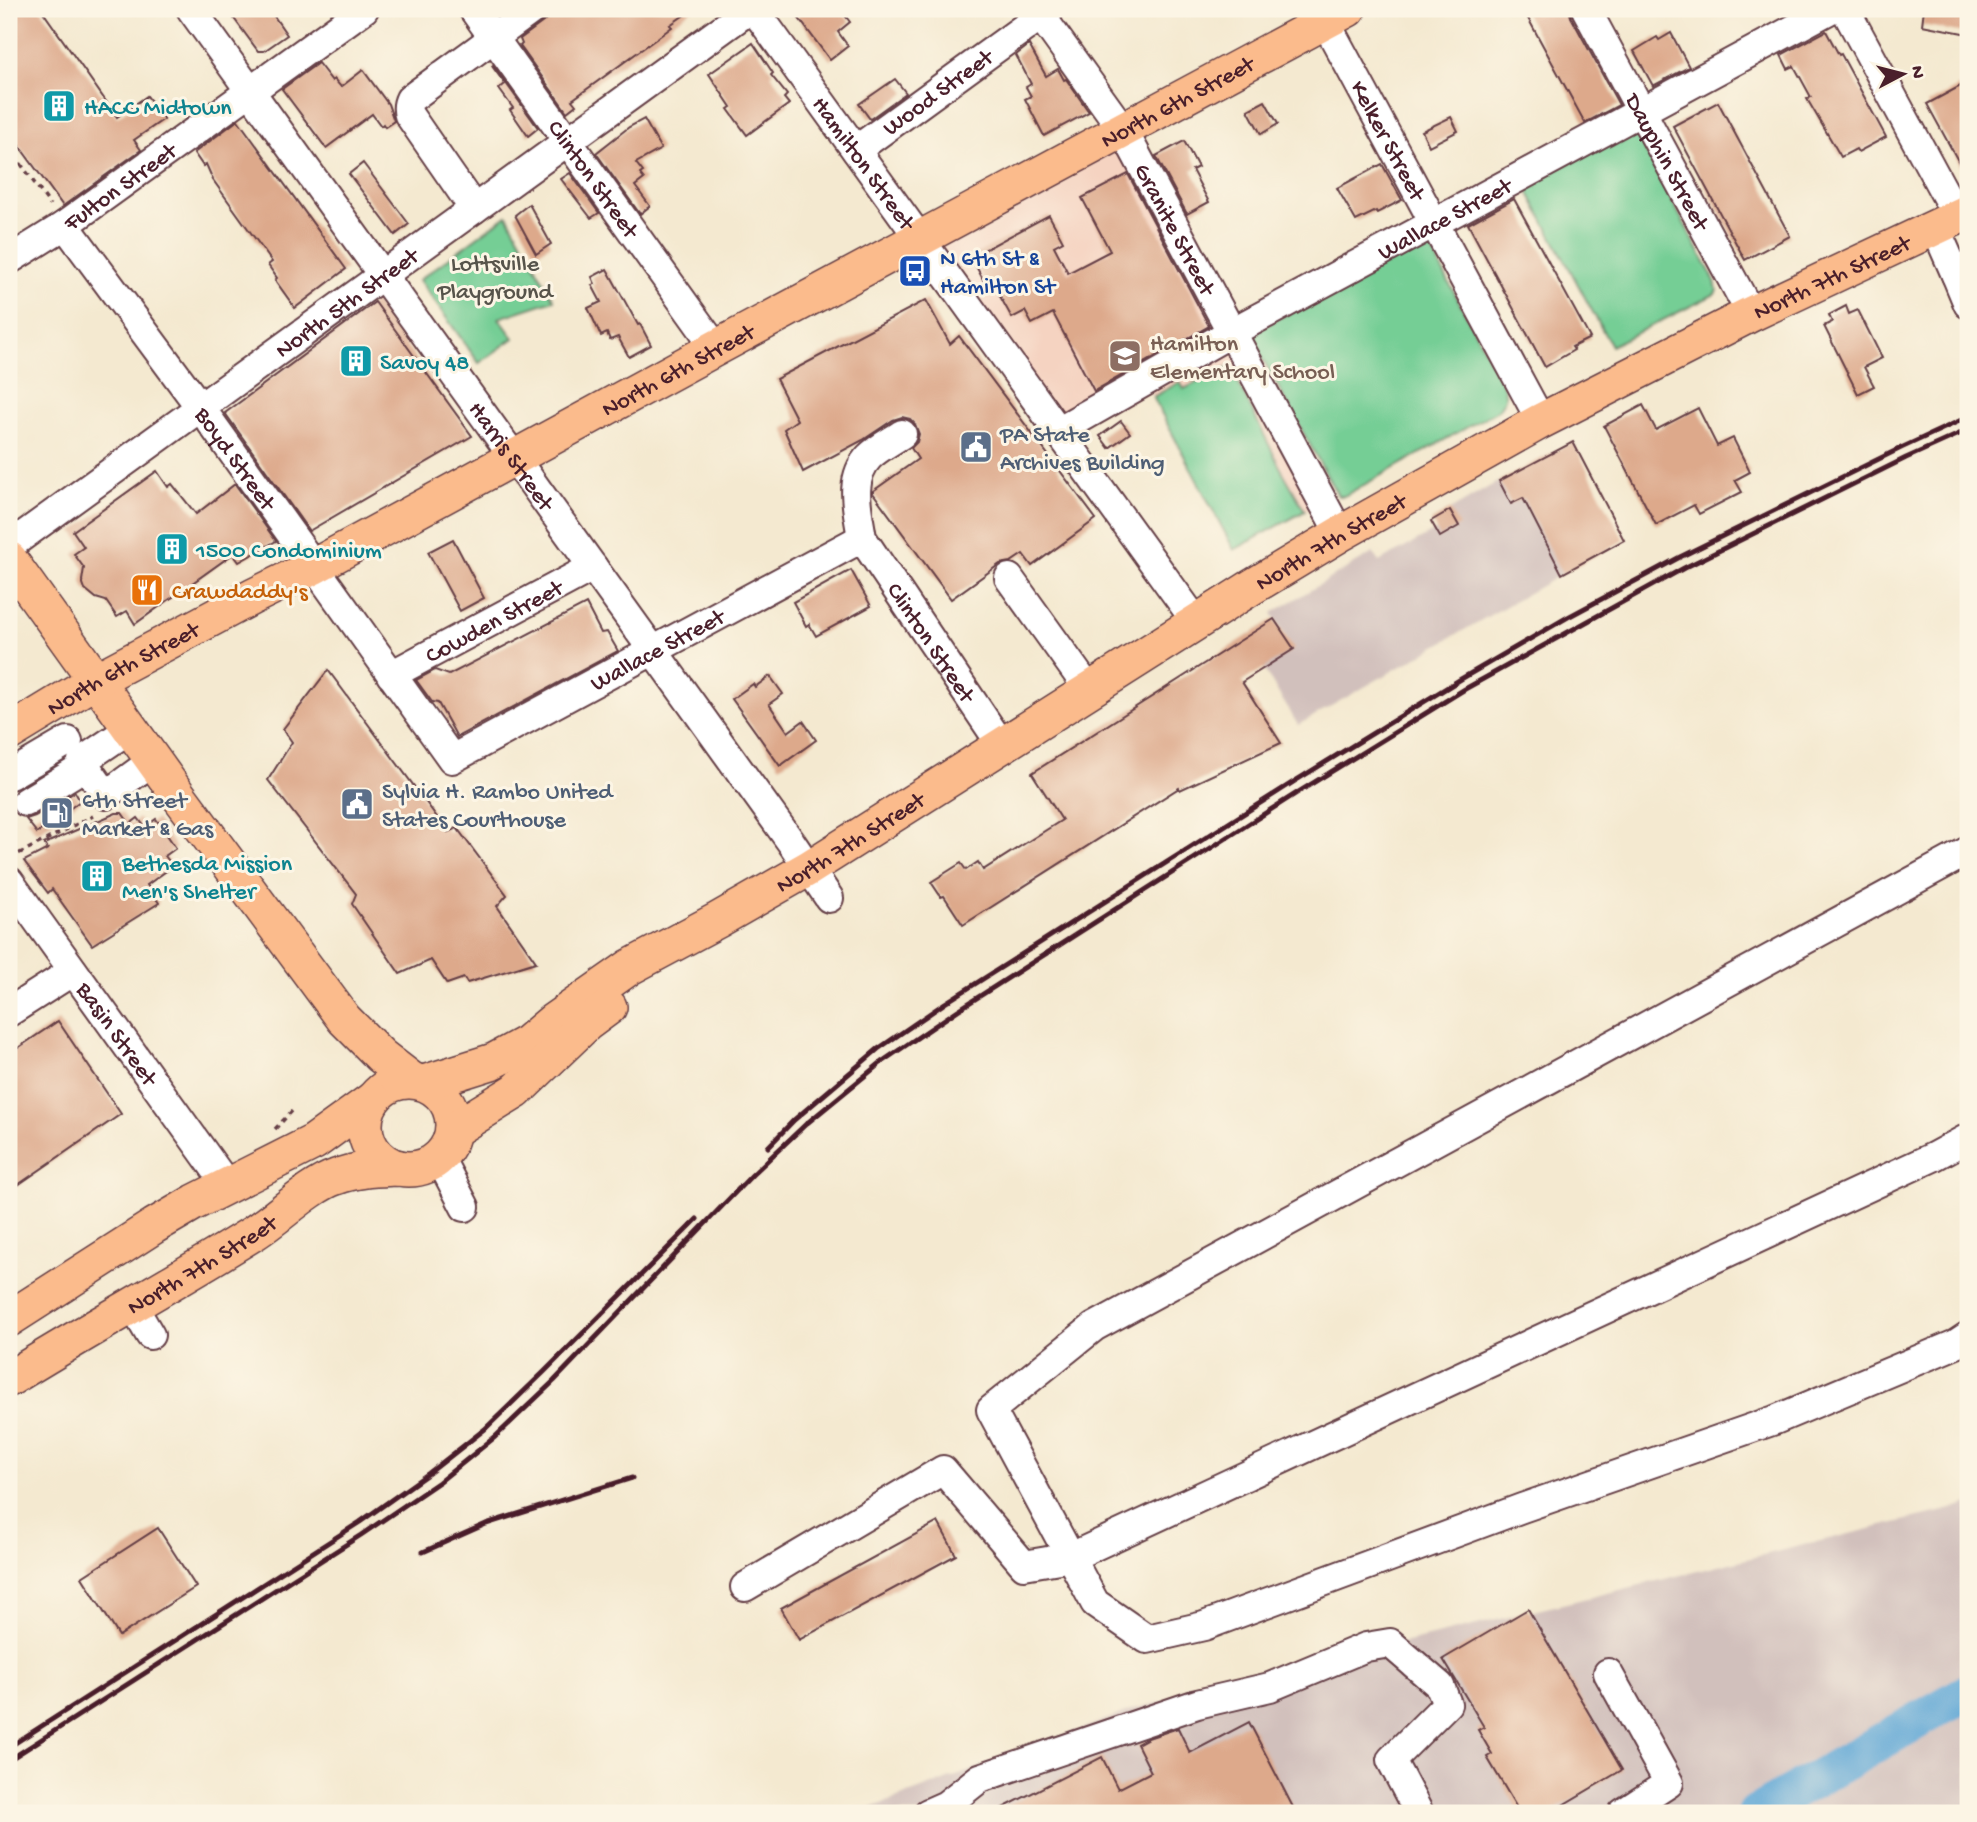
<svg xmlns="http://www.w3.org/2000/svg" width="1977" height="1822" font-family="'Gochi Hand',sans-serif">
<rect width="100%" height="100%" fill="#fcf5e5"/>
<filter id="ink" filterUnits="userSpaceOnUse"><feTurbulence type="fractalNoise" baseFrequency=".0143" numOctaves="2"/><feDisplacementMap in="SourceGraphic" scale="14" xChannelSelector="R" yChannelSelector="G"/><feConvolveMatrix kernelMatrix="1 2 1 2 8 2 1 2 1" color-interpolation-filters="sRGB"/></filter>
<filter id="wash" filterUnits="userSpaceOnUse"><feTurbulence type="fractalNoise" baseFrequency=".00686" numOctaves="4" result="noise"/><feDisplacementMap in="SourceGraphic" scale="28" xChannelSelector="R" yChannelSelector="G"/><feGaussianBlur stdDeviation="1.57" result="paint"/><feColorMatrix in="noise" values="0 0 0 0 0 0 0 0 0 0 0 0 0 0 0 0 0 1.4 0 .05"/><feComposite in="paint" operator="in"/></filter>
<g filter="url(#wash)">
<rect width="100%" height="100%" fill="#f4e9d0"/>
<polygon fill="#f5d3c1" points="1123,130 1322,501 1234,550 1145,381 1058,431 920,239"/>
<g fill="#d1c0bc">
<polygon points="1499,481 1510,504 1523,498 1562,574 1298,725 1263,668 1294,649 1272,613 1373,553 1379,562 1437,530 1440,536 1459,526 1450,510"/>
<polygon points="1968,1503 1968,1813 858,1813 1137,1708 1964,1506"/>
</g>
<g fill="#74ce95" stroke="#5f7660" stroke-width="2">
<polygon points="1633,128 1715,281 1717,290 1715,294 1611,346 1525,186"/>
<polygon points="507,215 554,300 499,318 514,338 479,363 419,280"/>
<path d="M1427,241L1502,383C1507,396 1507,398 1498,410L1344,496H1338L1249,334Z"/>
<polygon points="1230,366 1279,465 1305,511 1234,550 1153,397 1180,382 1184,389"/>
</g>
<g fill="none" stroke-linecap="round" stroke-linejoin="round">
<polyline stroke="#60a7d6" stroke-width="37" points="1756,1813 1968,1692"/>
</g>
<g id="blocks">
<g fill="#dda98b">
<polygon points="9,9 41,9 117,117 147,96 164,119 134,140 141,150 63,206 9,132"/>
<polygon points="227,9 269,9 287,35 264,51 258,51"/>
<polygon points="555,9 693,9 670,25 672,27 656,39 572,100 576,105 567,112 520,46 522,44 520,39 543,22"/>
<polygon points="792,9 840,9 850,22 838,32 848,46 830,60"/>
<polygon points="1523,9 1569,9 1571,17 1619,105 1585,123"/>
<polygon points="1924,9 1968,9 1968,34 1922,25"/>
<polygon points="1826,31 1839,55 1841,54 1886,137 1858,152 1856,149 1841,157 1807,99 1811,97 1794,66 1788,69 1781,55"/>
<polygon points="1671,33 1689,67 1653,86 1634,51 1657,37 1659,40"/>
<polygon points="753,43 773,73 771,75 787,95 784,98 789,104 747,135 728,109 731,107 709,74"/>
<polygon points="1029,45 1046,76 1058,69 1064,80 1066,79 1089,112 1044,136 1025,99 1031,96 1026,87 1031,84 1016,55"/>
<polygon points="318,63 332,81 334,79 341,87 363,70 388,104 394,121 385,127 383,124 381,126 372,114 326,148 282,89"/>
<polygon points="493,65 538,128 528,136 510,110 513,108 499,89 505,84 492,66"/>
<polygon points="895,79 906,93 870,119 859,104"/>
<polygon points="1968,82 1968,179 1927,104"/>
<polygon points="1265,101 1278,124 1261,134 1248,110"/>
<polygon points="1718,102 1790,236 1745,260 1673,126"/>
<polygon points="1451,117 1458,131 1429,146 1422,131"/>
<polygon points="644,119 661,149 636,163 643,172 640,174 644,179 635,186 650,206 640,214 596,153 629,127"/>
<polygon points="238,120 346,269 295,308 275,280 277,278 268,265 272,262 213,180 206,164 203,166 194,153"/>
<polygon points="1184,141 1198,167 1192,170 1209,202 1187,214 1156,156"/>
<polygon points="363,163 409,224 395,235 349,174"/>
<polygon points="1382,164 1402,200 1377,213 1376,211 1356,221 1337,188"/>
<polygon points="570,173 599,213 591,218 561,179"/>
<polygon points="1128,174 1209,326 1094,391 1053,313 1032,324 1025,311 1012,318 991,280 985,283 971,257 1049,215 1063,241 1054,246 1068,273 1110,251 1082,198"/>
<polygon points="1514,199 1590,338 1572,347 1574,350 1545,367 1468,224"/>
<polygon points="529,204 551,244 536,254 515,215"/>
<polygon points="607,269 638,325 640,324 651,345 629,357 618,337 610,340 607,333 601,336 588,308 601,302 592,285 595,284 592,277"/>
<polygon points="926,300 950,344 959,336 1096,519 1032,566 1023,554 1011,562 1000,564 951,599 873,493 873,491 918,459 911,448 917,442 919,434 915,424 910,419 902,417 893,420 863,440 803,472 784,429 797,420 776,379"/>
<polygon points="375,302 472,436 309,531 225,413"/>
<polygon points="1846,306 1849,314 1858,310 1882,358 1864,367 1874,386 1858,394 1824,326 1832,322 1829,315"/>
<polygon points="1643,405 1656,430 1698,408 1717,446 1733,438 1750,472 1735,480 1742,492 1699,514 1694,505 1656,525 1604,426"/>
<polygon points="1121,421 1130,433 1109,448 1100,436"/>
<polygon points="1573,442 1624,540 1562,574 1523,498 1511,504 1499,481"/>
<polygon points="157,471 168,487 172,484 196,514 235,484 276,541 239,562 233,554 135,624 127,611 117,617 106,601 96,598 85,589 82,581 84,568 74,554 84,547 73,531"/>
<polygon points="1450,510 1459,526 1440,537 1431,521"/>
<polygon points="453,539 484,598 460,611 428,552"/>
<polygon points="851,570 871,606 816,636 809,624 806,626 793,602"/>
<polygon points="586,604 601,633 607,632 618,651 457,737 438,703 432,702 416,680 435,670 449,675"/>
<polygon points="1274,619 1294,649 1242,682 1281,743 1180,790 1179,788 963,925 944,896 941,897 931,882 961,863 966,870 978,862 983,870 1062,820 1032,773"/>
<polygon points="328,670 448,832 457,828 507,895 497,906 536,962 467,983 464,978 447,984 431,960 400,974 352,904 356,894 268,780 292,742 283,729"/>
<polygon points="770,676 783,694 769,704 788,732 803,721 816,740 780,766 732,699 753,684 755,687"/>
<polygon points="75,792 80,801 37,833 26,819 35,816"/>
<polygon points="116,813 122,813 130,824 138,818 145,827 156,819 176,848 165,856 173,866 147,885 159,903 92,945 52,889 48,893 24,861 48,849 44,844"/>
<polygon points="58,1021 121,1114 9,1191 9,1054"/>
<polygon points="938,1522 956,1555 799,1640 781,1608"/>
<polygon points="158,1528 196,1587 119,1636 82,1577"/>
<polygon points="1528,1609 1622,1770 1549,1813 1520,1813 1487,1757 1492,1754 1478,1730 1484,1727 1443,1659"/>
<polygon points="1249,1722 1296,1813 993,1813 1102,1757 1118,1789 1151,1772 1137,1744 1148,1738 1178,1728 1190,1753"/>
</g>
</g>
</g>
<g filter="url(#ink)">
<use href="#blocks" fill-opacity="0" stroke="#643d44" stroke-width="2"/>
<g fill="none" stroke-linecap="round" stroke-linejoin="round">
<defs>
<g id="minor">
<path id="s1" d="M191,9L791,842L829,898"/>
<path id="s2" d="M473,9L716,348"/>
<path id="s3" d="M754,9L1197,623"/>
<path id="s4" d="M1036,9L1123,130L1340,534"/>
<path id="s5" d="M1316,9L1325,21L1541,421"/>
<path id="s6" d="M1586,9L1751,314"/>
<polyline points="1845,9 1957,216"/>
<path id="s7" d="M856,150L1050,9"/>
<path d="M474,209L409,115C407,109 407,105 410,99L533,9"/>
<path id="s8" d="M65,225L200,407L452,759L862,538"/>
<polyline points="1935,227 1956,275"/>
<path id="s9" d="M9,260L65,225L364,9"/>
<polyline points="1968,270 1956,275 1968,304"/>
<path id="s10" d="M1058,431L1232,332L1831,9"/>
<path id="s11" d="M902,434C892,441 878,448 869,457C848,479 858,511 862,538L1003,747"/>
<path id="s12" d="M9,546L750,9"/>
<polyline points="1009,578 1090,691"/>
<path id="s13" d="M391,675L593,567"/>
<polyline points="131,728 82,761 106,795 154,760"/>
<polyline points="10,775 68,741"/>
<polyline points="26,802 85,766"/>
<polyline points="1968,851 1094,1327 991,1410 1095,1603 1147,1639 1204,1626 1522,1508 1775,1420 1956,1344 1968,1336"/>
<path id="s14" d="M9,881L227,1185"/>
<polyline points="9,1012 73,971"/>
<polyline points="439,1157 465,1207"/>
<polyline points="133,1306 150,1335"/>
<polyline points="745,1587 943,1470 1024,1565 1071,1557 1933,1157 1968,1138"/>
<polyline points="1608,1673 1669,1783 1623,1813"/>
<polyline points="928,1813 946,1805 980,1778 1197,1704 1270,1687 1366,1647 1390,1643 1440,1686 1447,1704 1391,1760 1419,1813"/>
</g>
<g id="major">
<polyline points="9,559 173,788 344,1019 381,1056 412,1080"/>
<path id="s15" d="M9,733L96,680L254,596L313,567L716,348L1348,9"/>
<circle cx="409" cy="1125" r="44"/>
<path id="s16" d="M424,1083L494,1061L527,1043L553,1021L630,967L718,920L809,868L1252,587L1340,534L1541,421L1751,314L1968,212"/>
<polyline points="453,1130 516,1091 586,1024 609,1007"/>
<polyline points="9,1319 154,1226 195,1202 314,1142 372,1100"/>
<path id="s17" d="M9,1379C89,1329 172,1284 252,1234C277,1219 309,1186 336,1177C356,1169 378,1169 399,1168"/>
</g>
</defs>
<use href="#minor" stroke="#643d44" stroke-width="32"/>
<use href="#major" stroke="#643d44" stroke-width="38"/>
<g stroke="#643d44" stroke-width="3.5" stroke-dasharray="5 5" stroke-linecap="butt">
<polyline points="9,147 50,205"/>
<polyline points="10,858 93,816"/>
<polyline points="275,1129 292,1111"/>
</g>
<use href="#minor" stroke="#fff" stroke-width="28"/>
<use href="#major" stroke="#fbbb8c" stroke-width="35"/>
<g stroke="#4a1f2b" stroke-width="5">
<polyline points="768,1147 794,1120 878,1049 945,1003 1295,781 1461,679 1568,617 1680,557 1901,448 1968,417"/>
<polyline points="423,1552 486,1524 632,1478"/>
<polyline points="9,1747 360,1522 429,1473 485,1429 544,1372 697,1219"/>
<polyline points="9,1760 361,1535 439,1482 495,1437 554,1381 752,1175 806,1124 883,1061 958,1010 1300,791 1465,689 1684,568 1906,458 1968,430"/>
</g>
</g>
</g>
<defs>
<symbol id="building-square" viewBox="-11 -11 22 22"><rect x="-9" y="-9" width="18" height="18" rx="4" fill="#0f9aa8" stroke="#fcf5e5"/><path d="M-4-6H4V6H1V3H-1V6H-4ZM-2.5-4.3h1.7v1.8h-1.7ZM.8-4.3h1.7v1.8H.8ZM-2.5-1h1.7V.8h-1.7ZM.8-1h1.7V.8H.8Z" fill="#fff"/></symbol>
<symbol id="bus-square" viewBox="-11 -11 22 22"><rect x="-9" y="-9" width="18" height="18" rx="4" fill="#1a4fb4" stroke="#fcf5e5"/><path d="M-5-6H5V4H4V6H2V4H-2V6H-4V4H-5ZM-3.5-4V0h7V-4ZM-3.5 1.2v1.5H-2V1.2ZM2 1.2v1.5H3.5V1.2Z" fill="#fff"/></symbol>
<symbol id="school-square" viewBox="-11 -11 22 22"><rect x="-9" y="-9" width="18" height="18" rx="4" fill="#8d6e63" stroke="#fcf5e5"/><path d="M0-5L7-2L0 1L-7-2ZM-4 1L0 2.5L4 1V4Q0 6-4 4Z" fill="#fff"/></symbol>
<symbol id="civic-square" viewBox="-11 -11 22 22"><rect x="-9" y="-9" width="18" height="18" rx="4" fill="#5c6f8a" stroke="#fcf5e5"/><path d="M-.6-6.5H3V-4.5H.6V-3L4-1V1h2V6H-6V1h2V-1L-.6-3ZM-1.2 2.5V6h2.4V2.5Z" fill="#fff"/></symbol>
<symbol id="restaurant-square" viewBox="-11 -11 22 22"><rect x="-9" y="-9" width="18" height="18" rx="4" fill="#e8710a" stroke="#fcf5e5"/><path d="M-5-6h1v4h1v-4h1v4h1v-4h1v5L-1.5 .5V6h-2V.5L-5-1ZM5-6V6H3V1.5H1.5Q1.5-4 5-6Z" fill="#fff"/></symbol>
<symbol id="fuel-square" viewBox="-11 -11 22 22"><rect x="-9" y="-9" width="18" height="18" rx="4" fill="#5c6f8a" stroke="#fcf5e5"/><path d="M-5.5-6h7V0h2V4h1.3V-2.5L3-4.5l.8-.8L6-3V5H2.5V1h-1V6h-7ZM-4.2-4.7v3.2H.2V-4.7Z" fill="#fff"/></symbol>
</defs>
<g fill-rule="evenodd">
<use href="#building-square" x="40" y="87" width="38" height="38"/>
<use href="#bus-square" x="896" y="252" width="38" height="38"/>
<use href="#school-square" x="1106" y="337" width="38" height="38"/>
<use href="#building-square" x="337" y="342" width="38" height="38"/>
<use href="#civic-square" x="957" y="428" width="38" height="38"/>
<use href="#building-square" x="153" y="530" width="38" height="38"/>
<use href="#restaurant-square" x="128" y="571" width="38" height="38"/>
<use href="#civic-square" x="338" y="785" width="38" height="38"/>
<use href="#fuel-square" x="38" y="794" width="38" height="38"/>
<use href="#building-square" x="78" y="857" width="38" height="38"/>
</g>
<g text-anchor="middle" stroke-width="6" stroke-linejoin="round" paint-order="stroke">
<g font-size="24" fill="#4a1f2b" stroke="#fcf5e5">
<text dy="8" stroke="none"><textPath href="#s7" startOffset="100">Wood Street</textPath></text>
<text dy="8" stroke="none"><textPath href="#s15" startOffset="1328">North 6th Street</textPath></text>
<text dy="8" stroke="none"><textPath href="#s5" startOffset="150">Kelker Street</textPath></text>
<text dy="8" stroke="none"><textPath href="#s6" startOffset="173">Dauphin Street</textPath></text>
<text dy="8" stroke="none"><textPath href="#s3" startOffset="189">Hamilton Street</textPath></text>
<text dy="8" stroke="none"><textPath href="#s2" startOffset="208">Clinton Street</textPath></text>
<text dy="8" stroke="none"><textPath href="#s9" startOffset="133">Fulton Street</textPath></text>
<text dy="8" stroke="none"><textPath href="#s10" startOffset="441">Wallace Street</textPath></text>
<text dy="8" stroke="none"><textPath href="#s4" startOffset="261">Granite Street</textPath></text>
<text dy="8" stroke="none"><textPath href="#s16" startOffset="1626">North 7th Street</textPath></text>
<text dy="8" stroke="none"><textPath href="#s12" startOffset="416">North 5th Street</textPath></text>
<text dy="8" stroke="none"><textPath href="#s15" startOffset="761">North 6th Street</textPath></text>
<text dy="8" stroke="none"><textPath href="#s1" startOffset="550">Harris Street</textPath></text>
<text dy="8" stroke="none"><textPath href="#s8" startOffset="289">Boyd Street</textPath></text>
<text dy="8" stroke="none"><textPath href="#s16" startOffset="1059">North 7th Street</textPath></text>
<text dy="8" stroke="none"><textPath href="#s13" startOffset="116">Cowden Street</textPath></text>
<text dy="8" stroke="none"><textPath href="#s11" startOffset="250">Clinton Street</textPath></text>
<text dy="8" stroke="none"><textPath href="#s8" startOffset="892">Wallace Street</textPath></text>
<text dy="8" stroke="none"><textPath href="#s15" startOffset="131">North 6th Street</textPath></text>
<text dy="8" stroke="none"><textPath href="#s16" startOffset="492">North 7th Street</textPath></text>
<text dy="8" stroke="none"><textPath href="#s14" startOffset="187">Basin Street</textPath></text>
<text dy="8" stroke="none"><textPath href="#s17" startOffset="224">North 7th Street</textPath></text>
</g>
<g font-size="24" fill="#0d838f" stroke="#fcf5e5" text-anchor="start">
<text x="84" y="114">HACC Midtown</text>
<text x="380" y="369">Savoy 48</text>
<text x="196" y="557">1500 Condominium</text>
<text x="122" y="870">Bethesda Mission<tspan x="122" dy="28">Men's Shelter</tspan></text>
</g>
<g font-size="24" fill="#164399" stroke="#fcf5e5" text-anchor="start">
<text x="940" y="265">N 6th St &amp;<tspan x="940" dy="28">Hamilton St</tspan></text>
</g>
<g font-size="24" fill="#57544b" stroke="#fcf5e5">
<text x="495" y="270">Lottsville<tspan x="495" dy="28">Playground</tspan></text>
</g>
<g font-size="24" fill="#785e54" stroke="#fcf5e5" text-anchor="start">
<text x="1150" y="350">Hamilton<tspan x="1150" dy="28">Elementary School</tspan></text>
</g>
<g font-size="24" fill="#4e5e75" stroke="#fcf5e5" text-anchor="start">
<text x="1000" y="441">PA State<tspan x="1000" dy="28">Archives Building</tspan></text>
<text x="382" y="798">Sylvia H. Rambo United<tspan x="382" dy="28">States Courthouse</tspan></text>
<text x="82" y="807">6th Street<tspan x="82" dy="28">Market &amp; Gas</tspan></text>
</g>
<g font-size="24" fill="#c56008" stroke="#fcf5e5" text-anchor="start">
<text x="172" y="598">Crawdaddy's</text>
</g>
</g>
<rect width="1977" height="1822" fill="none" stroke="#fcf5e5" stroke-width="35"/>
<g transform="translate(1903 74) rotate(83)" stroke="#fcf5e5" stroke-width="5" paint-order="stroke">
<path d="M0-5L12 26L0 18L-12 26Z" fill="#4a1f2b"/>
<text y="-10" font-size="19" font-weight="bold" text-anchor="middle" fill="#4a1f2b">N</text>
</g>
</svg>
